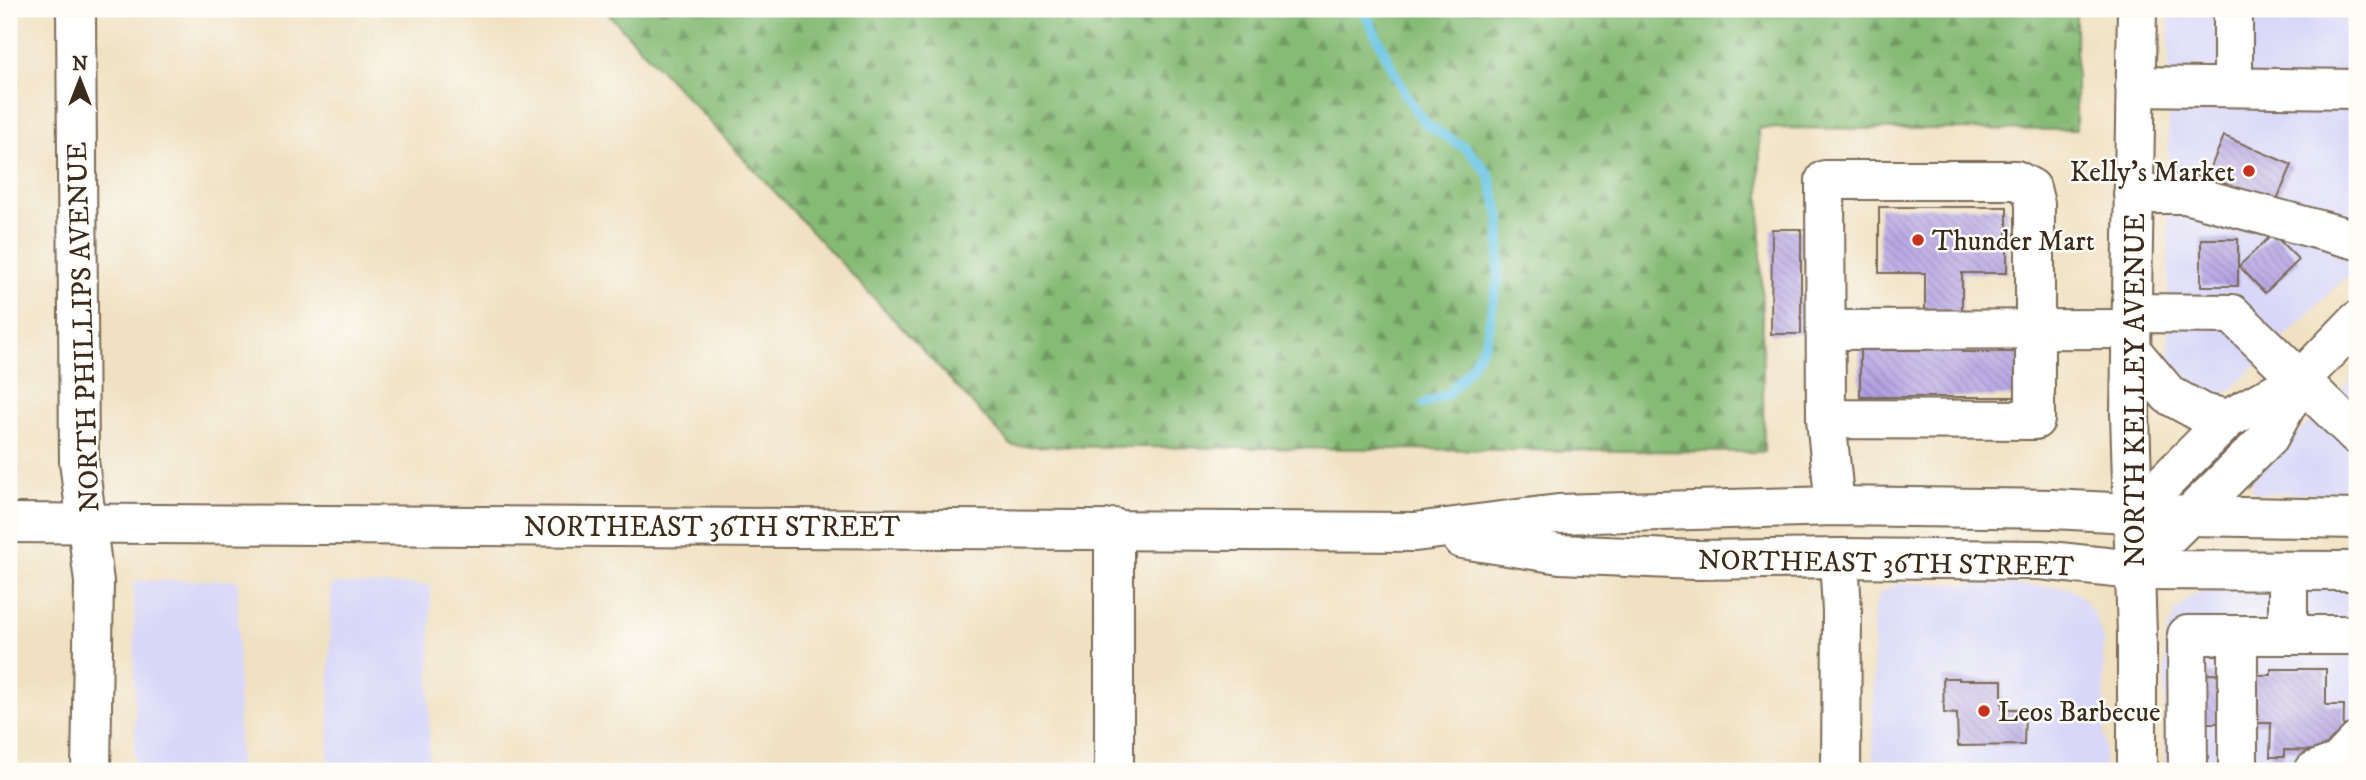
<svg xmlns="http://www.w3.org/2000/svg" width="2366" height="780" font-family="'IM FELL DW Pica',serif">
<defs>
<pattern id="forest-firs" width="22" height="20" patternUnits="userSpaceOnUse" patternTransform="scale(1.75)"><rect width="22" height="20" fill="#86bb76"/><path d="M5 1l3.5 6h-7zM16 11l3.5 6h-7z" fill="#6f9860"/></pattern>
<pattern id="building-back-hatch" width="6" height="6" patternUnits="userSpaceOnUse" patternTransform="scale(1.75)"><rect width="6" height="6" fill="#b1a0e2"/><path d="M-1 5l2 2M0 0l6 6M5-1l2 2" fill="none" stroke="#9183b7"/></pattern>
</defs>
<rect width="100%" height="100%" fill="#fdfcf7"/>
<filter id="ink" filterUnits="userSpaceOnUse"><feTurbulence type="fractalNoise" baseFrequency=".0143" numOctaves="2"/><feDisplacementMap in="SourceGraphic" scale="14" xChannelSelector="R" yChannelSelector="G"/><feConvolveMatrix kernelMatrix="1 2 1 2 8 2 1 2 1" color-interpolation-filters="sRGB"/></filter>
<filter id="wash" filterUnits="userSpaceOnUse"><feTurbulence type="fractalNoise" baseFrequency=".00686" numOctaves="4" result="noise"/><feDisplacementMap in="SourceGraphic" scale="28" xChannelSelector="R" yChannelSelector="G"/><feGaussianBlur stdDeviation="1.57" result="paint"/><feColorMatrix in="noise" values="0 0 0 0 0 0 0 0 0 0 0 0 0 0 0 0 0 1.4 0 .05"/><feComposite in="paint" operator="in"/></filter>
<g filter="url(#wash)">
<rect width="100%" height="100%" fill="#f0e1c2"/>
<g fill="#d9d7f8">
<polygon points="2169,9 2357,9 2357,266 2234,387 2218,399 2204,401 2168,368"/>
<polygon points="2357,373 2357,493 2256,493 2252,490 2253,479"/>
<polygon points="238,580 239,771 135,771 134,581"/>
<polygon points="1903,583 2051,586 2070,589 2084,599 2095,616 2103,640 2105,771 1876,771 1873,755 1874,610 1880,593 1893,586"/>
<polygon points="331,584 431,585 429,771 328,771"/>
<polygon points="2357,586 2357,771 2165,771 2165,646 2168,627 2176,612 2188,598 2209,589"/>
</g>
<polygon fill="url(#forest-firs)" stroke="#60724a" stroke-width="2" points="604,9 2076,9 2076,130 1759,128 1764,452 1012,446"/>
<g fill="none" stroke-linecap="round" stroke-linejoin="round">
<polyline stroke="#67c5e5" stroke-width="10" points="1363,9 1408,99 1426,124 1467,149 1489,174 1501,220 1498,279 1486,341 1470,369 1448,394 1424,404"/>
</g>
<g id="blocks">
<g fill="url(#building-back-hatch)">
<polygon points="2224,136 2292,165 2275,204 2207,176"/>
<polygon points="1879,207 2007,207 2007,273 1962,273 1962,352 2025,352 2025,397 1860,397 1860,350 1925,350 1925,273 1879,273"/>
<polygon points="1772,229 1801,229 1801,334 1771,334"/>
<polygon points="2273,234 2299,260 2265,293 2239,266"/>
<rect x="2201" y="239" width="37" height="47"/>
<polygon points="2271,669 2326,669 2326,705 2344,705 2343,751 2284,750 2284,757 2270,757 2271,723 2203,723 2203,674 2271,675"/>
<polygon points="1943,678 1959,678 1959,680 2002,680 2002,709 2025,709 2024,745 1958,746 1957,714 1944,713"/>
</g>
</g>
</g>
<g filter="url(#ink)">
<use href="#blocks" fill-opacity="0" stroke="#7a6a57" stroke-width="2"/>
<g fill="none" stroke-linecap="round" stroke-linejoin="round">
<defs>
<g id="minor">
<polyline points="76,9 79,461 94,582 91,771"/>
<polyline points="2233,9 2233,87"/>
<polyline points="2135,86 2357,89"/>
<polyline points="2133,194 2185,194 2357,240"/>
<polyline points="2132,313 2232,314 2357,435"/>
<polyline points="1826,330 2131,329"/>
<polyline points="2131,350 2169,395 2202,413 2228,419"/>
<polyline points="1826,419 2035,420 2035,204 2031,188 2016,180 1825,180 1826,419 1835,506"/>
<polyline points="2133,514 2130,414 2137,9"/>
<polyline points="2133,514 2228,419 2301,379"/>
<polyline points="1114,528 1114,771"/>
<polyline points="1839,558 1842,611 1841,771"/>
<polyline points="2134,570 2269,437 2301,379 2357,321"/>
<polyline points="2288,572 2288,635"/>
<polyline points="2238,635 2238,771"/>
<polyline points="2188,771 2187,635 2357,635"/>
<polyline points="2314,771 2338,762 2357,742"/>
</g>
<g id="major">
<polyline points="2133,514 2137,634 2137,771"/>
<polyline points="9,523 1415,532 1558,514 1835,506 2052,509 2190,516 2357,519"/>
<polyline points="1462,539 1560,554 1694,560 1839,558 2040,560 2134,570 2357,571"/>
</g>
</defs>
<use href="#minor" stroke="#7a6a57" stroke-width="42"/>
<use href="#major" stroke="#7a6a57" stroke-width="42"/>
<use href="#minor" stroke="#fff" stroke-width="38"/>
<use href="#major" stroke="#fff" stroke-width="38"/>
</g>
</g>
<g fill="#c8321e" stroke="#fdfcf7" stroke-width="2.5">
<circle cx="2249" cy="171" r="7"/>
<circle cx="1918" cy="240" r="7"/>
<circle cx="1984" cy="711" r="7"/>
</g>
<g text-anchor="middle" stroke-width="5" stroke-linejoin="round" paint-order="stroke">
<g font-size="28" fill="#3b2a1e" stroke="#fdfcf7" text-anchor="start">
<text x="2235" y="181" text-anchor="end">Kelly's Market</text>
<text x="1932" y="250">Thunder Mart</text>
<text x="1998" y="721">Leos Barbecue</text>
</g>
<g font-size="28" fill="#3b2a1e" stroke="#fdfcf7">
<text transform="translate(82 327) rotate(-92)" y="10">NORTH PHILLIPS AVENUE</text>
<text transform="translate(2134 390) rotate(-90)" y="10">NORTH KELLEY AVENUE</text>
<text x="712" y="536">NORTHEAST 36TH STREET</text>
<text transform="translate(1886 562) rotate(1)" y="10">NORTHEAST 36TH STREET</text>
</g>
</g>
<rect width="2366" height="780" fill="none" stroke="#fdfcf7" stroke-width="35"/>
<g transform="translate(80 80)" stroke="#fdfcf7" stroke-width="5" paint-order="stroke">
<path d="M0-5L12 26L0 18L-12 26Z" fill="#3b2a1e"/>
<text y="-10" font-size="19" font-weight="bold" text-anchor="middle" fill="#3b2a1e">N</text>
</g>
</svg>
